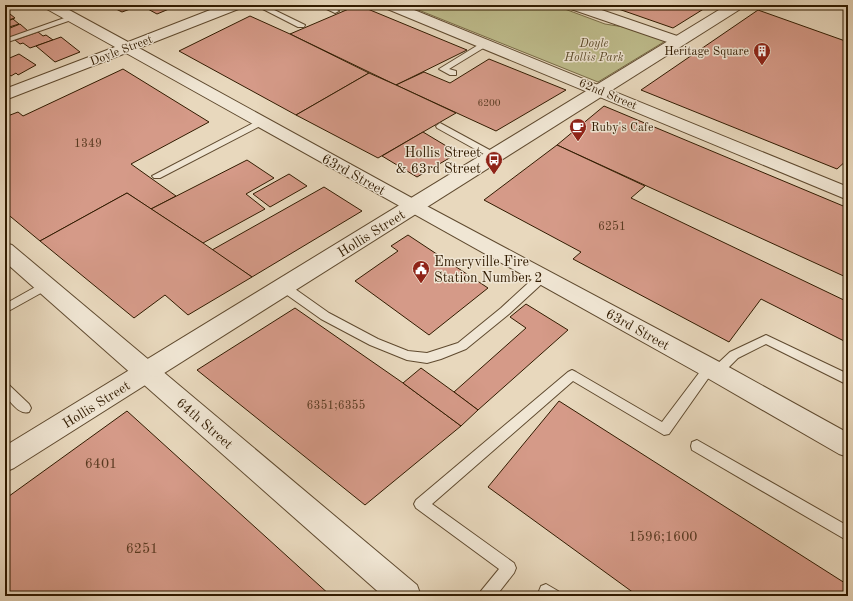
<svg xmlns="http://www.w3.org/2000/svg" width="853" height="601" font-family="'Old Standard TT',serif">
<rect width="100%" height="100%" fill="#e8d8bd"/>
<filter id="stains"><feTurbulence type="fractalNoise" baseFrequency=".005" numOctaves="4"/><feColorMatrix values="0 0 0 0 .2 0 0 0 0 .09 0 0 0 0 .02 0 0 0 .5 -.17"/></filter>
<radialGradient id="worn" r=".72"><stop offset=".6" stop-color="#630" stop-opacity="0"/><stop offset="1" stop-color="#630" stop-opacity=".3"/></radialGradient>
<polygon fill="#bebc8c" stroke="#786c46" points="406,5 554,5 605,24 636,29 667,40 598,82"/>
<g fill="#d59a88" stroke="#311b00">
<polygon points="108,5 141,5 122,12"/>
<polygon points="151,5 173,5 176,6 157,14 146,8"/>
<polygon points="358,5 467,50 396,85 290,34"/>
<polygon points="607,5 710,5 673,28"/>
<polygon points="5,10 15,18 5,21"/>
<polygon points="758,10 848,42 848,159 837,169 641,90"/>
<polygon points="250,16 290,34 369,73 296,115 179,51"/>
<polygon points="13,19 19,24 6,28 5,22"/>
<polygon points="20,24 28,31 5,39 5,30"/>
<polygon points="38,32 43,36 46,35 53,40 30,48 23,43 20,44 15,40"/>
<polygon points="61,37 80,52 55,62 36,46"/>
<polygon points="19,54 36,65 18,75 16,73 11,76 5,72 5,60"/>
<polygon points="489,59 566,90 496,131 396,85 424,72 450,83"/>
<polygon points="123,69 209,122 131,164 176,196 151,209 127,193 40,241 5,212 5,117 18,112 23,116"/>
<polygon points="369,73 396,85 456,113 378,158 296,115"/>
<polygon points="604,106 848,208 848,278 557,145"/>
<polygon points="423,132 458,153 417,177 382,156"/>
<polygon points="557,145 645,186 631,198 848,302 848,343 761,299 729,342 573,259 581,252 484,200"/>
<polygon points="247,160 274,178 246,194 265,209 203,243 151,209"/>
<polygon points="289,174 307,186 270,207 253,194"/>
<polygon points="324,187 362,211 252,277 212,250"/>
<polygon points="127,193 203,243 252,277 188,315 165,295 134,318 40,241"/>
<polygon points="408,235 488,288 429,335 355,281 398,251 391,246"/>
<polygon points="526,304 568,330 478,410 454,392 526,328 510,317"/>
<polygon points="295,308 403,383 461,426 365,505 197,370"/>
<polygon points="421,368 454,392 478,410 461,426 403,383"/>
<polygon points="559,401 848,585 848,596 638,596 488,487"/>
<polygon points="127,411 331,596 5,596 5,499"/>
</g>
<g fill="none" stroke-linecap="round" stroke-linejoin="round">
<defs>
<g id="service">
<polygon points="255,5 264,5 305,25 304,27 298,27"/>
<polygon points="318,5 327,5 339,11 335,13 333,12"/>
<polygon points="70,16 73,16 77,18 5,43 5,39"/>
<polygon points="483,42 486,42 490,44 449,69 456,71 456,75 450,75 439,69"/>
<polygon points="261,119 265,122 264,124 160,178 154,178 152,176"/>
<polygon points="440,123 497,154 499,156 494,159 491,158 437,128 436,126"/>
<polygon points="542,273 546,274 547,277 546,280 509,314 466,349 441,359 427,363 407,360 370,345 321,319 280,290 279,287 280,284 288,284 329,313 378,339 408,351 427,353 458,343 501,308 538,274"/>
<polygon points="46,281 50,282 51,285 50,288 5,313 5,304"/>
<polygon points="766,335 848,374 848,385 766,344 738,358 721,375 717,377 712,373 669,434 664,435 573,381 432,504 514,563 516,568 514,573 496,596 478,596 481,591 499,569 416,508 414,504 416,500 568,372 572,370 576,372 662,422 705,365 709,363 713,365 714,367 730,352"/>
<path d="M5,383L9,385L29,404L31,408L29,412C19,415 12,403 5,396Z"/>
<polygon points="697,440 848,526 848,541 692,450 691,446 692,442"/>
<polygon points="546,584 558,591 561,596 541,596 539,591 541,586"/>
</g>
<g id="minor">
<polygon points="43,5 60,5 128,42 223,5 243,5 241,8 139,48 421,203 725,365 848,433 848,457 839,454 709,379 126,53 5,100 5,89 115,47 45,8"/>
<polygon points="383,5 402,5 848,187 848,200 385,8"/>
<polygon points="566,5 587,5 683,38 685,41 683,44 678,45 673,44 568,8"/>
<polygon points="5,243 12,245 417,585 421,596 383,596 5,262"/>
</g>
<polygon id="tertiary" points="727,5 744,5 742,8 14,468 5,472 5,446"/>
</defs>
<use href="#service" stroke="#5f4a2f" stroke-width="2"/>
<use href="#minor" stroke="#5f4a2f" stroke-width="2"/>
<use href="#tertiary" stroke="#5f4a2f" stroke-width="2"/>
<use href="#service" fill="#f0e6d4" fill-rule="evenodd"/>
<use href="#minor" fill="#f0e6d4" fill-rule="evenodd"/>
<use href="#tertiary" fill="#f0e6d4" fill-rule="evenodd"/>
</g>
<defs>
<symbol id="building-pin" viewBox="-11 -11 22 30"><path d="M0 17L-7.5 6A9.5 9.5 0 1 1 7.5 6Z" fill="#8f2418" stroke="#f0e6d4"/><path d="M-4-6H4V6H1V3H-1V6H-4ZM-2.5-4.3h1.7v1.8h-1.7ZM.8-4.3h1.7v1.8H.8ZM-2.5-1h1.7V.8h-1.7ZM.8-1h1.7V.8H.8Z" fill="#fff"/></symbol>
<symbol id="cafe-pin" viewBox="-11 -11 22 30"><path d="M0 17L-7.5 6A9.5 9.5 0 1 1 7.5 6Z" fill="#8f2418" stroke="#f0e6d4"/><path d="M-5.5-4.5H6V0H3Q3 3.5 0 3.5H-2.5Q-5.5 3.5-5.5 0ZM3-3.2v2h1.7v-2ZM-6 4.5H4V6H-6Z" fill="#fff"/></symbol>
<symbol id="bus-pin" viewBox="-11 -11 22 30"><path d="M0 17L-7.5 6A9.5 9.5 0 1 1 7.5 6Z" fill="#8f2418" stroke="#f0e6d4"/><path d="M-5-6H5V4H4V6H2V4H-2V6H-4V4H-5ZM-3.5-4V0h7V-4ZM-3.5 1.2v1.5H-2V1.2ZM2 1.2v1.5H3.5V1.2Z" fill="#fff"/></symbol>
<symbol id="civic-pin" viewBox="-11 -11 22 30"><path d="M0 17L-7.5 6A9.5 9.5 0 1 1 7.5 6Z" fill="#8f2418" stroke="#f0e6d4"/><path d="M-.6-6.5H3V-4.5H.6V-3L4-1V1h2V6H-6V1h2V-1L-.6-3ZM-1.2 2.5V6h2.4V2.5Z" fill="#fff"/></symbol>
</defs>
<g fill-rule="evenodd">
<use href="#building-pin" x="752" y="41" width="20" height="27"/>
<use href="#cafe-pin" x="568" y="117" width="20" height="27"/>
<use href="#bus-pin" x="484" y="150" width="20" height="27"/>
<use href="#civic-pin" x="411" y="259" width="20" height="27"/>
</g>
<g text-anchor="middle" stroke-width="3" stroke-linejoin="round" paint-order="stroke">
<g font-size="10" fill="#5a3b22">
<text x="489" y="106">6200</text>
</g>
<g font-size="12" font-style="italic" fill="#5b4b2a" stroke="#f0e6d4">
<text x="594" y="47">Doyle<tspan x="594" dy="14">Hollis Park</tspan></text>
</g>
<g font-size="12" fill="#311b00" stroke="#f0e6d4">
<text transform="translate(121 50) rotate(-21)" y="4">Doyle Street</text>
<text transform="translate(608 94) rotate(23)" y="4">62nd Street</text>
</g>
<g font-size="12" fill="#311b00" stroke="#f0e6d4" text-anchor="end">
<text x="749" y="55">Heritage Square</text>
<text x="591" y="131" text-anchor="start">Ruby's Cafe</text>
</g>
<g font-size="12" fill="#5a3b22">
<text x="88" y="147">1349</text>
<text x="612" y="230">6251</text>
<text x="336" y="409">6351;6355</text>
</g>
<g font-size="14" fill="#311b00" stroke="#f0e6d4" text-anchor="end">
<text x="481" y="157">Hollis Street<tspan x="481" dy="16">&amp; 63rd Street</tspan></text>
<text x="434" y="266" text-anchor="start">Emeryville Fire<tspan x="434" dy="16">Station Number 2</tspan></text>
</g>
<g font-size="14" fill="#311b00" stroke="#f0e6d4">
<text transform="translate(354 174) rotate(29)" y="5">63rd Street</text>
<text transform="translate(371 233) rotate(-32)" y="5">Hollis Street</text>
<text transform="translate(638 329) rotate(29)" y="5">63rd Street</text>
<text transform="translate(96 404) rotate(-32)" y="5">Hollis Street</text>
<text transform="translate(205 423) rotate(41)" y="5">64th Street</text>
</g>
<g font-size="14" fill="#5a3b22">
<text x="101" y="468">6401</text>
<text x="663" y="541">1596;1600</text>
<text x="142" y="553">6251</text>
</g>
</g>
<rect width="853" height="601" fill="none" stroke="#e8d8bd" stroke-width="20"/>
<rect x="6" y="6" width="841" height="589" fill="none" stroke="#311b00" stroke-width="2"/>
<rect x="10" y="10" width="833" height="581" fill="none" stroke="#311b00"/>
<rect width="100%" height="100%" filter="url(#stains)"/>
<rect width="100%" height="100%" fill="url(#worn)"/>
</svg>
